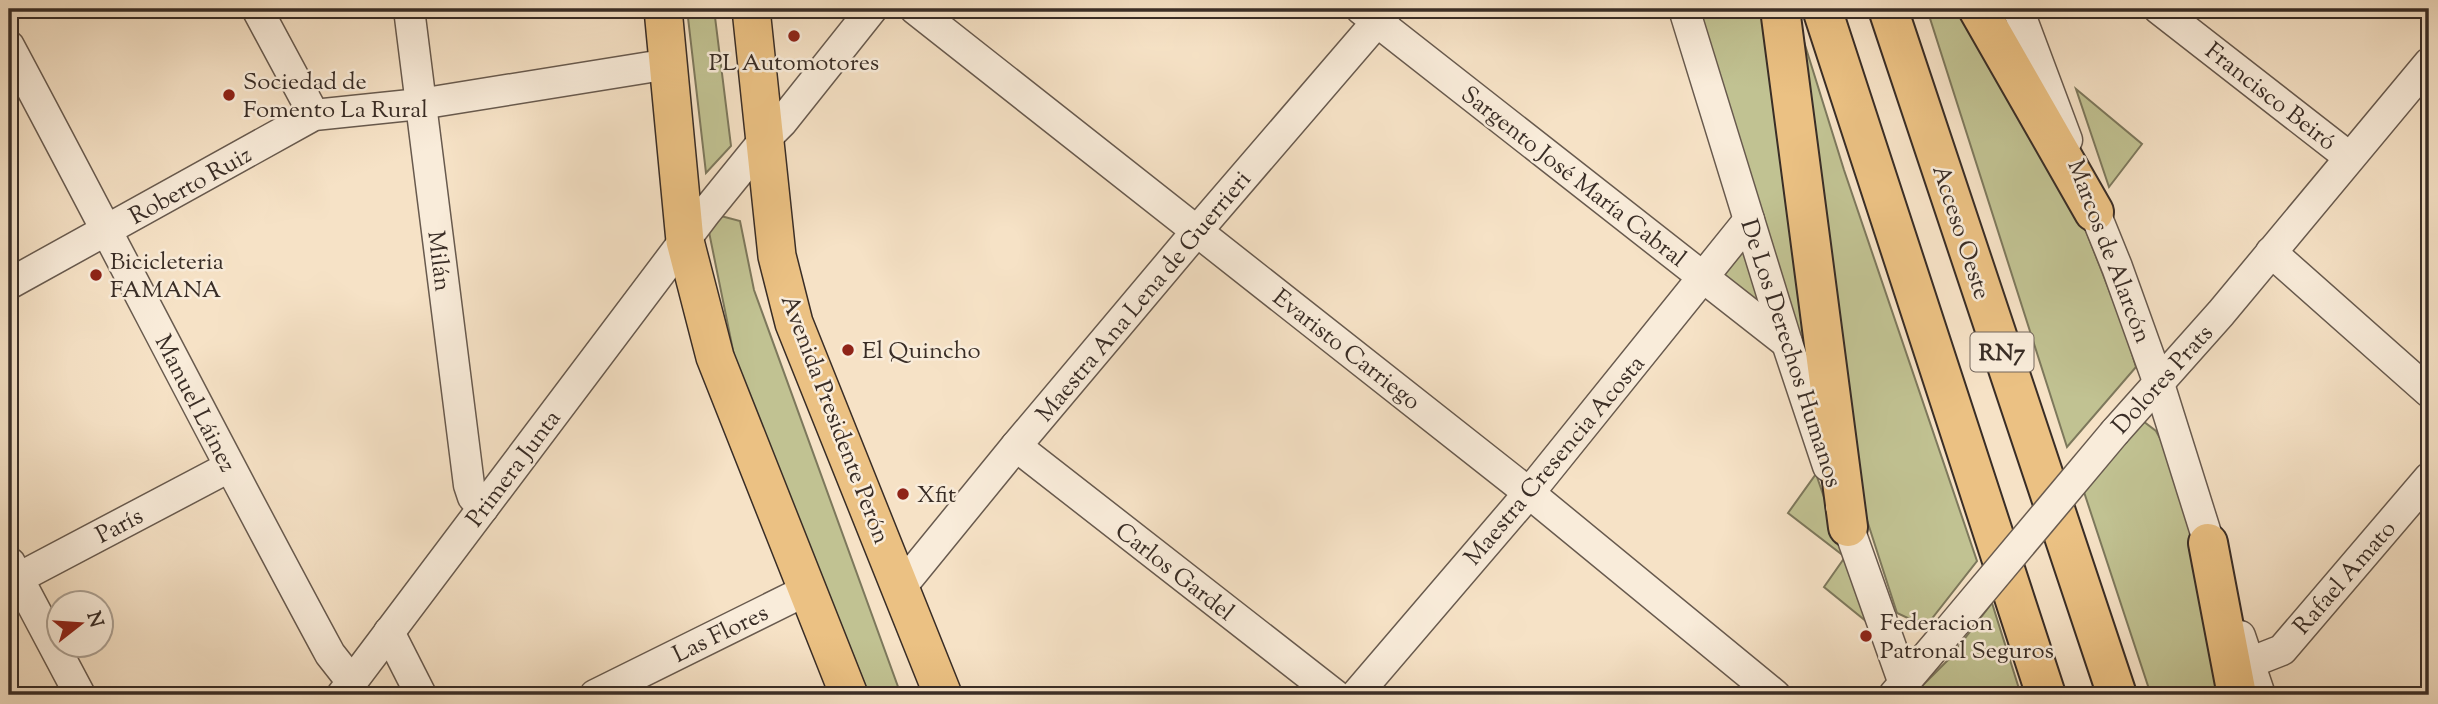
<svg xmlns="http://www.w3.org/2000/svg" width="2438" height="704" font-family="'Sorts Mill Goudy',serif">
<rect width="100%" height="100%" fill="#f6e2c6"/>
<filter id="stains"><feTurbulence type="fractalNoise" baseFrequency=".00286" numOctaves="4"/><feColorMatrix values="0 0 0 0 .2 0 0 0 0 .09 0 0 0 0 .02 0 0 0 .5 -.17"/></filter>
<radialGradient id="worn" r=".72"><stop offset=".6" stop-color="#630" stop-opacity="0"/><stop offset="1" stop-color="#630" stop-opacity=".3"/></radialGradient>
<g fill="#c1c292" stroke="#7d785c" stroke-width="2">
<polygon points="687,9 714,9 731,146 706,173"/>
<polygon points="1699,9 1770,9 1827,424"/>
<polygon points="1927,9 1967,9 2074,200 2125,331 2136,367 2067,447"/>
<polygon points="1800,29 1844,170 1977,561 1930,621 1912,620 1897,613 1864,511"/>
<polygon points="2076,89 2142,144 2109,187"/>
<polygon points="721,216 740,221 754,290 901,695 869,695 735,360 709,232"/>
<polygon points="1746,232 1774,325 1712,276"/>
<polygon points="2139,418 2156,431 2167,451 2182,492 2230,695 2151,695 2083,489"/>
<polygon points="1816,474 1867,622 1824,587 1845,557 1788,513"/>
<polygon points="1992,603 2021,695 1925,695 1922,686 1949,659"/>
</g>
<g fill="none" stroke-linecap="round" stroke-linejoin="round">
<defs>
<g id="minor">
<polyline points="257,9 314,115"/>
<polyline points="409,9 469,485 473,497 483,508"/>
<polyline points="915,9 1529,493 1775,695"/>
<polyline points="1361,9 1787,343"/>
<polyline points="1684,9 1787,343 1828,466"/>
<polyline points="2018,9 2067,140"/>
<polyline points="2159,9 2349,157"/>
<path d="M9,46C117,248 221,453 330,654L352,682"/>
<polyline points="2087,193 2117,267 2159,384 2215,562"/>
<polyline points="2271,252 2429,392"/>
<polyline points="9,284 314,115 420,104 669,64"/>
<polyline points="2115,432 2221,313 2429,63"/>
<polyline points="1016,446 1335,695"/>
<polyline points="1841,506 1908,695"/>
<polyline points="10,563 80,695"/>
<polyline points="9,583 229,467"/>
<polyline points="901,587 1016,446 1197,231 1388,9"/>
<polyline points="389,632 421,695"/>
<polyline points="2240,636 2260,695"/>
<polyline points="2249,663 2282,650 2429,478"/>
<polyline points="342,695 706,212 766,138 782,122 872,9"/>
<polyline points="595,695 807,590"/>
<polyline points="1356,695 1529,493 1749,220"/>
<polyline points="1894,695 1944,636"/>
</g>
<g id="major">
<polyline points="663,9 685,241 715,357 849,695"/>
<polyline points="751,9 777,256 794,323 943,695"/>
</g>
<g id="highway">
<polyline points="1780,9 1848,527"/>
<polyline points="1822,9 2046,695"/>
<polyline points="1888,9 2117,695"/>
<polyline points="1978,9 2094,212"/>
<polyline points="2208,543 2237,695"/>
</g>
</defs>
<use href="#minor" stroke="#685a4e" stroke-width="33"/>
<use href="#major" stroke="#392d26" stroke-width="40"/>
<use href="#highway" stroke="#392d26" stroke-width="42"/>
<use href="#minor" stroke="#f9ecda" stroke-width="30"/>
<use href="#major" stroke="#ebc183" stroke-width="37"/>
<use href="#highway" stroke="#ebc183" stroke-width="38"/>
<defs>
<polyline id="minor-bridge" points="1944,636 2115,432"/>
</defs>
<use href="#minor-bridge" stroke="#685a4e" stroke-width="33" stroke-linecap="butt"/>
<use href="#minor-bridge" stroke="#f9ecda" stroke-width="30"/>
</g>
<g fill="#8f2418" stroke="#f9ecda" stroke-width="2.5">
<circle cx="794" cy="36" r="7"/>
<circle cx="229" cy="95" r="7"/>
<circle cx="96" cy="275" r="7"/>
<circle cx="848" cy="350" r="7"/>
<circle cx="903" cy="494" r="7"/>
<circle cx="1866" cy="636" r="7"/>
</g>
<g text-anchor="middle" stroke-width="5" stroke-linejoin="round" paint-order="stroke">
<rect fill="#f9ecda" stroke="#73665c" stroke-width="2" x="1970.5" y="332.5" width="63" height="39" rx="5"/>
<g font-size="23" font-weight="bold" fill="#392d26">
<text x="2002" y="360">RN7</text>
</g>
<g font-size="24" fill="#392d26" stroke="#f9ecda" text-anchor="start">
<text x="794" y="70" text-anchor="middle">PL Automotores</text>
<text x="243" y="89">Sociedad de<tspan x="243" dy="28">Fomento La Rural</tspan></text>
<text x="110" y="269">Bicicleteria<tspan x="110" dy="28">FAMANA</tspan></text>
<text x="862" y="358">El Quincho</text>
<text x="917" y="502">Xfit</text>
<text x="1880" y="630">Federacion<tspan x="1880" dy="28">Patronal Seguros</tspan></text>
</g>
<g font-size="24" fill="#392d26" stroke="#f9ecda">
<text transform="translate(2271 96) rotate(38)" y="8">Francisco Beiró</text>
<text transform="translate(1574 176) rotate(38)" y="8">Sargento José María Cabral</text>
<text transform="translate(190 185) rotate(-29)" y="8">Roberto Ruiz</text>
<text transform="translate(1962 232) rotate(72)" y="8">Acceso Oeste</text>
<text transform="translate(2110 251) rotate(69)" y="8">Marcos de Alarcón</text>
<text transform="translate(440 261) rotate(83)" y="8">Milán</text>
<text transform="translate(1143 296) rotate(-50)" y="8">Maestra Ana Lena de Guerrieri</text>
<text transform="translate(1347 349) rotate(38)" y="8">Evaristo Carriego</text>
<text transform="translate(1792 353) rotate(72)" y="8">De Los Derechos Humanos</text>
<text transform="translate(2162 379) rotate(-48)" y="8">Dolores Prats</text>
<text transform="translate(196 403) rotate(63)" y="8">Manuel Láinez</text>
<text transform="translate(836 419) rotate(69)" y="8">Avenida Presidente Perón</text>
<text transform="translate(1554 460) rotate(-50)" y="8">Maestra Cresencia Acosta</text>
<text transform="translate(513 468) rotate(-53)" y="8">Primera Junta</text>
<text transform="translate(119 525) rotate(-28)" y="8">París</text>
<text transform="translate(1175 571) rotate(38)" y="8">Carlos Gardel</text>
<text transform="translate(2344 577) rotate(-49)" y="8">Rafael Amato</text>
<text transform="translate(720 633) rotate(-26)" y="8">Las Flores</text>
</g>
</g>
<rect width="2438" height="704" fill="none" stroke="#f6e2c6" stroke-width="35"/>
<rect x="10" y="10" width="2417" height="683" fill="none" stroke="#392d26" stroke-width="3.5"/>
<rect x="18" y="18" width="2403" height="669" fill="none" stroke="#392d26" stroke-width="2"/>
<g transform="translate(80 624) rotate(73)"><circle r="33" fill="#f9ecda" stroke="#aca092" stroke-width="2"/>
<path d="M0-5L12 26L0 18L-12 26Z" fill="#8f2418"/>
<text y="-10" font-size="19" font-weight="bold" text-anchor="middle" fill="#392d26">N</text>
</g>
<rect width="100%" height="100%" filter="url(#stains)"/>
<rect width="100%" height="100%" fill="url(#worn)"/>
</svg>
